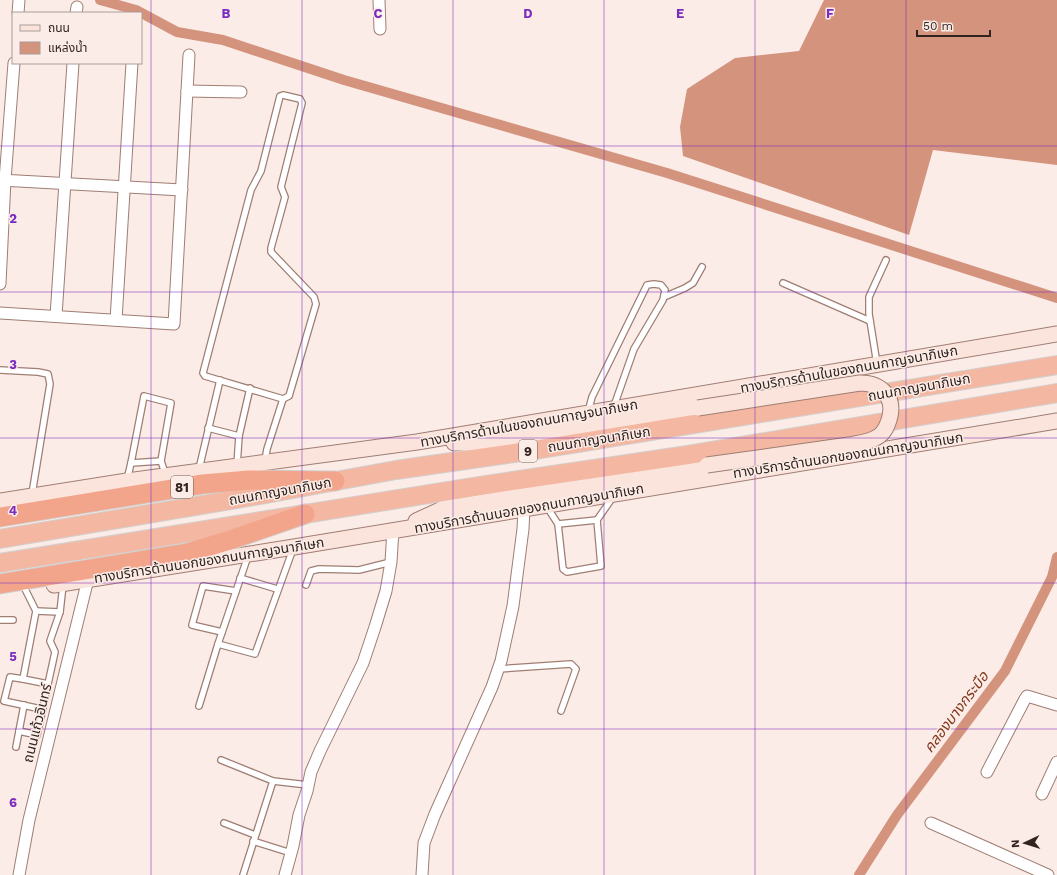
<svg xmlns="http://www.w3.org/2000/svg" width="1057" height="875" font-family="'Work Sans','Noto Sans Thai',sans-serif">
<rect width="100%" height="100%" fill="#fbece7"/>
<polygon fill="#d3937d" points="824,0 1057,0 1057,165 933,150 909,235 683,156 680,127 687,89 735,58 799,51"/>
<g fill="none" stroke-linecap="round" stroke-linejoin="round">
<g stroke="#d3937d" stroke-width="10">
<polyline points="100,0 136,10 177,32 223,40 344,80 667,173 1057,298"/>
<polyline points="859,875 897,815 1005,671 1052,577 1057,557"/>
</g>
<defs>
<g id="service">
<polyline points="783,283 870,321"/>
<polyline points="664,297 685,288 693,283 702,267"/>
<polyline points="877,364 869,314 869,297 886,260"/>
<polyline points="0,370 38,372 48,374 50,384 32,494"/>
<polyline points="588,412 592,397 647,285 654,284 661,285 665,290 663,300 634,349 614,406"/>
<polyline points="208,428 239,436 250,388"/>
<polyline points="265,461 267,449 283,399 289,396 316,304 314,297 271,252 271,248 285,197 281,187 302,103 300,99 283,95 280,96 261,171 251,190 203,373 205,376 283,399"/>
<polyline points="131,463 161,461"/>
<polyline points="237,465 239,436"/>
<polyline points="199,469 220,380"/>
<polyline points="127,480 131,463 144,396 171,403 161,461 166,476"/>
<polyline points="547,507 558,524 563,569 567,572 601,566 597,520 613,497"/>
<polyline points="558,524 597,520"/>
<polyline points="248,556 218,644 255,654 293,549"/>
<polyline points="240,578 277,589"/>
<polyline points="306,585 311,571 319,569 359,570 391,562"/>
<polyline points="25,589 36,611 23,679 10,677 4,701 41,709 43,707 55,652 50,641 60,612 63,585"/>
<polyline points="36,611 60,612"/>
<polyline points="0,620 13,620"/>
<polyline points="222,632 192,625 203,586 236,591"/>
<polyline points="498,669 571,664 576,669 561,711"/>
<polyline points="23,679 48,684"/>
<polyline points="199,706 218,644"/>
<polyline points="19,731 37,735 43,707"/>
<polyline points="16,747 24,705"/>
<polyline points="221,760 273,781 243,875"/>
<polyline points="273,781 308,785"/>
<polyline points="224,823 255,835"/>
<polyline points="253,841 291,853"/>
</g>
<g id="minor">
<polyline points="379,0 380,29"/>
<polyline points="18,13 19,0"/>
<polyline points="76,13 77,7"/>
<polyline points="187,91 241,92"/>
<polyline points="0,180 182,190"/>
<polyline points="0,284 5,180 14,63"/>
<polyline points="0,313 174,324 189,55"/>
<polyline points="56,316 73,63"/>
<polyline points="116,320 132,63"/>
<polyline points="987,772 1025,699 1027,696 1057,705"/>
<polyline points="1042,794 1057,762"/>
<polyline points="931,823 1048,875"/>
<polyline points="19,875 29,820 88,579"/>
<polyline points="285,875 293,846 299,815 307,791 311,772 320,751 363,663 375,627 386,591 391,562 393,530"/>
<polyline points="422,875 424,843 435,814 492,687 501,661 513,606 523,529 524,508"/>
</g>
<g id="secondary">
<polyline points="454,443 492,443 698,408"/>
<polyline points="0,501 127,481 417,442 1057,334"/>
<polyline points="416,521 442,509 707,465"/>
<polyline points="54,585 294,547 1057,421"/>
</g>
<g id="trunk">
<polyline points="0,539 243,498 396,470 528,451 1057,365"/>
<polyline points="0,563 479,486 688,455 1057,393"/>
</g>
<g id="motorway">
<polyline points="0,517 203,484 249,480 335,481"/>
<polyline points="0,584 187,553 230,540 305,514"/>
</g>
</defs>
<use href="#service" stroke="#9f7e73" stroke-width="8"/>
<use href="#minor" stroke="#9f7e73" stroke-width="13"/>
<use href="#secondary" stroke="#9f7e73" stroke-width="17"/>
<use href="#trunk" stroke="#d2cfce" stroke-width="20"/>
<use href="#motorway" stroke="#d2cfce" stroke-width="21"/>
<use href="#service" stroke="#fff" stroke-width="5.5"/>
<use href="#minor" stroke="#fff" stroke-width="11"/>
<use href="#secondary" stroke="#fbe4dc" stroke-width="15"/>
<use href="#trunk" stroke="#f4b7a2" stroke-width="18"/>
<use href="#motorway" stroke="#f2a58b" stroke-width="19"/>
<defs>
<path id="secondary-bridge" d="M698,408L860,383C882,383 896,398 889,420C887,426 885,432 879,436C871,442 859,443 849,445L707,465"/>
</defs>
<use href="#secondary-bridge" stroke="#9f7e73" stroke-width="17" stroke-linecap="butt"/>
<use href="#secondary-bridge" stroke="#fbe4dc" stroke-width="15"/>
</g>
<path fill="none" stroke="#7b2cbf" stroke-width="1" stroke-opacity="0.55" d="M151,0V875M302,0V875M453,0V875M604,0V875M755,0V875M906,0V875M0,146H1057M0,292H1057M0,438H1057M0,583H1057M0,729H1057"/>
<g text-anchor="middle" stroke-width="3" stroke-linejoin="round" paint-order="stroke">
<g fill="#fbece7" stroke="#6e605b" stroke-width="1">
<rect x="519" y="440" width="18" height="22" rx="3"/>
<rect x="171" y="476" width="22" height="22" rx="3"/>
</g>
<g font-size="13" font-weight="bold" fill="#31241f">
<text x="528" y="456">9</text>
<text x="182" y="492">81</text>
</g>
<g font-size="14" fill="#31241f" stroke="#fbece7">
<text transform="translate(849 369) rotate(-10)" y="5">ทางบริการด้านในของถนนกาญจนาภิเษก</text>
<text transform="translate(919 387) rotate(-10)" y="5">ถนนกาญจนาภิเษก</text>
<text transform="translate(529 423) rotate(-10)" y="5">ทางบริการด้านในของถนนกาญจนาภิเษก</text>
<text transform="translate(599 439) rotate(-9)" y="5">ถนนกาญจนาภิเษก</text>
<text transform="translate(848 455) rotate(-9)" y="5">ทางบริการด้านนอกของถนนกาญจนาภิเษก</text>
<text transform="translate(280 491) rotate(-10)" y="5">ถนนกาญจนาภิเษก</text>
<text transform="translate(529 508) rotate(-10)" y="5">ทางบริการด้านนอกของถนนกาญจนาภิเษก</text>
<text transform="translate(209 560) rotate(-9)" y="5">ทางบริการด้านนอกของถนนกาญจนาภิเษก</text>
<text transform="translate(37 723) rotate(-76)" y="5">ถนนแก้วอินทร์</text>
</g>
<g font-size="15" font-style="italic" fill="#85381c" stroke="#fbece7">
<text transform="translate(956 712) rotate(-53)" y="5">คลองบางกระบือ</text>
</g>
</g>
<g font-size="13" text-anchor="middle" font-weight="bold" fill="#7b2cbf" stroke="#fbece7" stroke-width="3" stroke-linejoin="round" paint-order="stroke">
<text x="226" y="18">B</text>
<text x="378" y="18">C</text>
<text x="528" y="18">D</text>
<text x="680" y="18">E</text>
<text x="830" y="18">F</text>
<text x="13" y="223">2</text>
<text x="13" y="369">3</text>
<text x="13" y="515">4</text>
<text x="13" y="661">5</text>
<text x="13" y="807">6</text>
</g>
<rect x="12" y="12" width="130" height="52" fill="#fbece7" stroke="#aa9c97"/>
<rect x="20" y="25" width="20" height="6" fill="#fbe4dc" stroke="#aa9c97"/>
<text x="48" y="32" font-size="12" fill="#31241f">ถนน</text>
<rect x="20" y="42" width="20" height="12" fill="#d3937d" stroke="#aa9c97"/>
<text x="48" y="52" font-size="12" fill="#31241f">แหล่งน้ำ</text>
<g transform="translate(1025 843) rotate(266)" stroke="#fbece7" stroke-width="3" paint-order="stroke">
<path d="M0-3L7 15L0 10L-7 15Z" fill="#31241f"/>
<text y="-6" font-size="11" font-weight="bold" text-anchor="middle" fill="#31241f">N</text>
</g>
<path d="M917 30v6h73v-6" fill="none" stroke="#31241f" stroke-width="2"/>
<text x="923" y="30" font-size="12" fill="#31241f" stroke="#fbece7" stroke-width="3" paint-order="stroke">50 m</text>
</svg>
